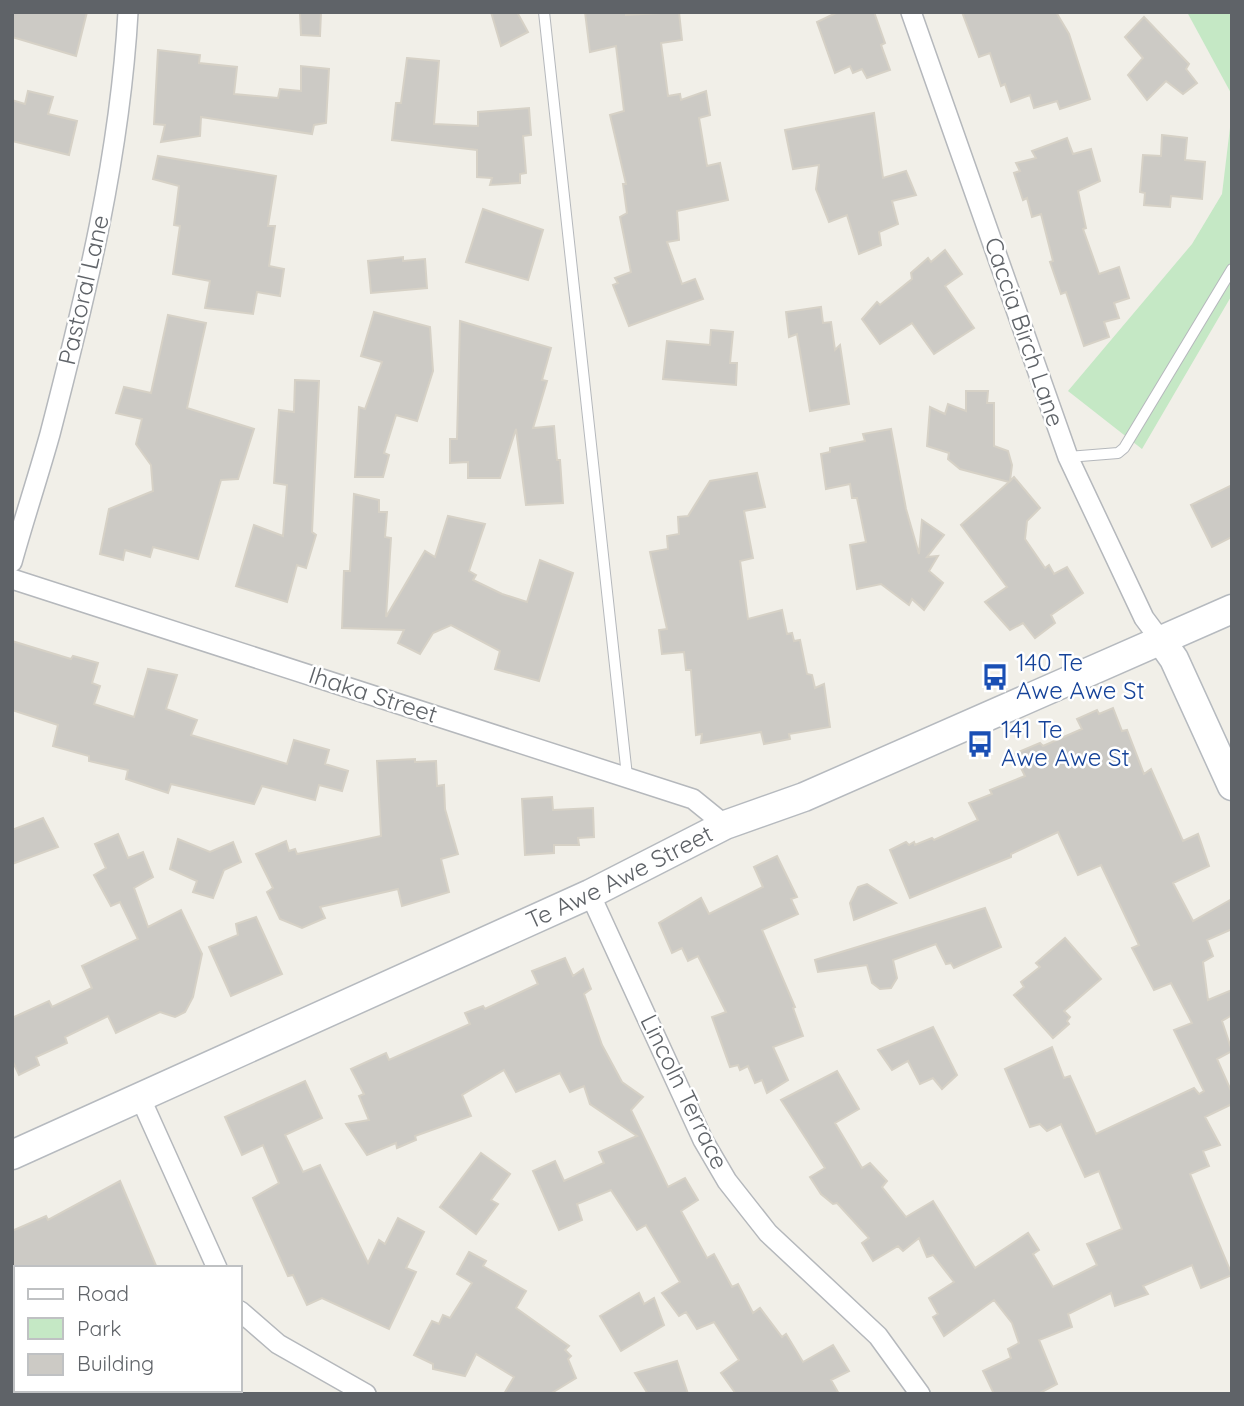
<svg xmlns="http://www.w3.org/2000/svg" width="1244" height="1406" font-family="Quicksand,sans-serif">
<rect width="100%" height="100%" fill="#f1efe8"/>
<g fill="#c5e8c5">
<polygon points="1187,12 1232,12 1232,95"/>
<polygon points="1232,111 1232,295 1142,449 1068,391 1192,244 1222,194"/>
</g>
<g fill="#cccac5" stroke="#d6d1c6" stroke-width="2">
<polygon points="12,12 87,12 76,56 12,37"/>
<polygon points="300,12 321,12 320,36 301,35"/>
<polygon points="491,12 517,12 528,32 501,46"/>
<polygon points="585,12 626,12 626,15 679,12 682,40 661,43 668,96 680,94 681,100 706,91 710,115 699,118 707,166 720,163 728,200 677,211 679,240 667,242 682,284 695,279 703,299 629,326 613,285 618,283 615,278 631,272 620,217 627,213 623,184 626,184 610,115 624,111 616,46 590,52"/>
<polygon points="838,12 874,12 885,43 881,45 890,70 867,78 862,69 853,73 850,66 835,73 817,22"/>
<polygon points="962,12 1056,12 1069,34 1090,99 1060,109 1057,101 1034,108 1030,95 1011,102 1005,84 1001,86 990,53 979,57"/>
<polygon points="1144,17 1189,64 1186,69 1197,83 1183,94 1166,81 1147,100 1128,75 1143,58 1125,37"/>
<polygon points="158,50 200,55 199,63 237,67 234,94 278,98 280,89 301,91 301,66 329,69 326,123 314,125 312,134 201,117 200,136 161,142 165,125 154,124"/>
<polygon points="407,58 439,61 434,124 478,126 478,112 529,108 531,135 523,136 526,173 520,174 520,183 490,185 492,178 477,177 477,150 392,140 396,103 401,103"/>
<polygon points="28,91 53,97 48,114 77,121 69,155 12,141 12,100 25,104"/>
<polygon points="874,113 883,178 906,171 916,195 892,201 898,224 879,232 881,245 859,254 847,215 829,222 816,189 819,165 793,169 785,130"/>
<polygon points="1162,135 1187,138 1185,160 1205,162 1202,199 1171,196 1170,207 1144,205 1145,193 1140,192 1143,155 1161,156"/>
<polygon points="1067,138 1073,154 1091,149 1100,181 1078,191 1086,228 1083,229 1099,274 1119,267 1129,298 1114,303 1119,318 1104,322 1109,337 1084,346 1066,292 1061,294 1050,262 1053,261 1041,214 1032,217 1027,198 1023,200 1014,173 1020,171 1016,163 1036,158 1032,151"/>
<polygon points="158,156 276,176 268,226 275,226 269,266 284,269 280,296 257,292 253,314 205,308 210,281 173,274 180,226 174,225 179,186 153,179"/>
<polygon points="483,209 543,230 528,280 466,262"/>
<polygon points="945,250 962,274 945,286 974,328 934,354 912,323 880,344 862,319 877,302 880,305 912,279 911,273 928,258 931,262"/>
<polygon points="403,257 403,261 425,259 427,288 371,293 368,261"/>
<polygon points="821,307 823,323 831,322 835,350 840,345 849,404 810,411 797,334 789,337 786,312"/>
<polygon points="374,312 430,327 433,371 417,421 396,415 384,453 389,455 383,477 355,477 359,407 365,409 382,362 361,356"/>
<polygon points="168,315 206,323 187,408 254,429 238,479 221,480 198,559 153,547 150,557 125,550 123,560 100,554 109,509 153,491 151,465 136,444 142,419 116,413 124,387 151,393"/>
<polygon points="460,321 551,348 542,380 547,381 533,428 554,426 557,460 560,460 563,503 526,505 516,429 500,478 468,478 468,462 450,463 450,439 457,439"/>
<polygon points="711,330 733,332 730,363 737,363 736,385 663,379 667,341 710,345"/>
<polygon points="295,380 319,381 312,532 316,535 306,568 297,565 287,602 236,586 254,525 283,536 287,485 274,483 279,410 294,412"/>
<polygon points="966,391 988,391 987,403 994,403 994,446 1008,451 1012,465 1010,481 1014,477 1040,508 1027,521 1025,539 1045,568 1049,565 1054,574 1067,567 1083,593 1051,615 1055,623 1035,638 1023,623 1010,630 985,602 1007,587 961,525 1009,482 960,469 948,459 949,453 927,446 930,407 945,414 948,404 966,411"/>
<polygon points="891,429 906,509 919,554 922,520 944,535 927,557 938,556 929,571 943,583 924,610 912,599 909,605 881,584 857,589 850,545 866,542 857,498 852,498 850,484 826,489 821,454 830,452 830,448 865,441 863,434"/>
<polygon points="757,473 765,507 744,511 753,558 740,561 748,619 782,610 787,634 792,633 794,641 800,640 807,674 812,675 815,688 824,684 830,727 789,734 790,739 764,744 761,732 701,743 702,734 696,735 691,670 686,670 684,652 662,654 659,630 667,629 650,552 668,549 667,536 679,534 678,517 688,516 710,481"/>
<polygon points="1232,485 1232,537 1212,547 1191,505"/>
<polygon points="354,494 379,500 379,512 387,512 385,537 391,538 386,617 425,551 435,557 448,516 485,524 469,571 476,575 473,580 502,594 527,602 540,560 573,573 539,681 495,669 500,651 451,625 433,633 420,654 398,643 404,630 342,628 344,571 350,571"/>
<polygon points="12,641 71,659 73,656 98,663 92,683 100,686 94,704 134,717 148,669 177,675 166,709 197,720 191,735 287,764 294,740 329,750 325,764 348,771 342,791 319,785 315,800 262,786 254,804 171,784 168,793 126,779 128,770 89,761 89,756 53,746 58,725 12,710"/>
<polygon points="1113,708 1122,731 1127,730 1144,774 1151,769 1183,841 1198,834 1209,866 1173,883 1193,921 1232,899 1232,929 1207,940 1213,956 1203,962 1208,1000 1232,990 1232,1015 1222,1021 1232,1051 1217,1059 1232,1093 1232,1104 1205,1117 1220,1145 1203,1151 1209,1166 1190,1174 1232,1275 1201,1288 1192,1265 1143,1286 1148,1294 1115,1306 1111,1293 1068,1314 1072,1327 1039,1340 1057,1384 1038,1394 994,1394 983,1371 1011,1358 1008,1349 1019,1343 1012,1323 994,1300 944,1336 933,1317 938,1314 929,1298 954,1282 933,1255 927,1257 919,1238 903,1251 898,1246 873,1261 862,1243 869,1238 837,1203 833,1204 821,1194 810,1177 825,1168 781,1100 837,1071 859,1109 835,1123 862,1168 870,1163 887,1181 882,1187 906,1217 933,1201 975,1268 1028,1233 1039,1250 1033,1254 1053,1287 1097,1265 1087,1244 1122,1229 1099,1171 1085,1177 1061,1124 1047,1131 1040,1124 1030,1127 1005,1069 1052,1047 1064,1078 1070,1076 1096,1134 1194,1088 1199,1094 1204,1091 1174,1030 1192,1023 1171,983 1154,990 1132,948 1139,945 1101,865 1078,875 1058,832 1011,854 1011,857 910,898 890,850 906,842 909,845 914,842 915,845 932,838 934,840 978,820 969,803 992,794 990,790 1025,776 1014,754 1040,743 1043,746 1082,729 1077,719 1097,710 1099,714"/>
<polygon points="415,759 415,762 436,761 437,786 444,785 445,809 458,854 441,859 449,892 402,906 398,889 320,907 325,918 302,928 280,919 267,892 273,888 256,854 286,841 289,851 295,849 297,854 381,836 377,761"/>
<polygon points="552,797 553,810 593,808 594,837 578,838 579,845 554,845 554,853 525,855 522,799"/>
<polygon points="43,818 58,847 12,864 12,830"/>
<polygon points="118,834 128,858 143,852 153,877 134,888 148,927 181,910 202,954 193,997 185,1012 175,1017 160,1012 116,1033 108,1016 65,1037 67,1043 36,1057 39,1065 19,1075 12,1060 12,1018 49,1001 52,1007 92,988 82,966 138,939 120,902 111,906 94,875 106,868 95,844"/>
<polygon points="178,839 210,852 233,842 241,862 224,870 213,898 193,892 197,881 170,869"/>
<polygon points="777,856 797,897 791,899 798,914 762,930 795,1007 793,1008 803,1036 773,1047 788,1080 767,1093 762,1080 755,1083 748,1066 740,1070 738,1065 730,1067 712,1017 726,1012 698,956 688,961 682,948 672,953 659,923 701,898 709,914 763,887 754,867"/>
<polygon points="867,884 896,903 854,920 850,903 858,887"/>
<polygon points="985,908 1001,947 954,968 951,963 946,964 936,944 893,960 897,978 891,988 880,989 872,983 867,965 818,972 815,960"/>
<polygon points="256,917 282,974 231,996 209,947 238,935 236,924"/>
<polygon points="1065,938 1101,979 1064,1011 1070,1017 1067,1021 1069,1024 1053,1038 1014,995 1024,987 1021,982 1040,967 1036,963"/>
<polygon points="565,958 573,976 583,969 591,989 584,994 602,1045 622,1082 643,1097 631,1110 668,1187 685,1178 698,1200 681,1211 707,1258 714,1254 732,1287 738,1284 753,1313 760,1308 782,1337 786,1334 803,1362 833,1345 849,1371 831,1380 839,1394 736,1394 721,1373 739,1360 714,1322 697,1329 686,1312 679,1316 662,1293 680,1282 646,1225 637,1230 611,1190 577,1204 582,1220 559,1230 533,1171 555,1161 564,1181 604,1163 599,1152 637,1136 590,1104 584,1086 570,1092 560,1073 516,1092 504,1070 462,1095 471,1116 415,1136 416,1140 397,1148 396,1143 367,1155 346,1124 369,1120 359,1096 364,1094 351,1069 386,1053 389,1060 470,1024 465,1013 483,1006 485,1009 538,984 532,971"/>
<polygon points="933,1027 957,1075 942,1089 933,1078 920,1084 908,1061 892,1070 878,1050"/>
<polygon points="305,1081 322,1118 285,1135 303,1172 320,1165 368,1263 379,1240 385,1244 398,1218 424,1232 406,1268 416,1272 389,1329 322,1298 307,1305 293,1275 288,1276 253,1198 279,1183 263,1145 242,1155 225,1117"/>
<polygon points="481,1153 510,1174 491,1200 498,1204 476,1234 440,1207"/>
<polygon points="120,1181 157,1268 12,1268 12,1231 46,1216 48,1220"/>
<polygon points="469,1252 486,1261 483,1266 526,1291 516,1308 569,1346 565,1350 571,1356 568,1359 576,1378 550,1394 504,1394 514,1377 476,1354 465,1376 433,1369 433,1364 414,1355 432,1321 439,1324 443,1315 450,1318 472,1283 457,1274"/>
<polygon points="639,1293 644,1304 654,1298 664,1325 621,1351 600,1316"/>
<polygon points="677,1361 688,1394 648,1394 635,1373"/>
</g>
<g fill="none" stroke-linecap="round" stroke-linejoin="round">
<defs>
<g id="lane">
<polyline points="544,12 627,776"/>
<polyline points="1068,457 1118,453 1124,448 1232,269"/>
</g>
<g id="street">
<polyline points="911,12 1068,457 1144,618 1162,642"/>
<path d="M12,562C24,519 38,477 50,434C86,295 120,156 128,12"/>
<polyline points="12,579 693,799 725,825"/>
<polyline points="590,894 703,1140 727,1181 768,1233 878,1336 920,1394"/>
<polyline points="140,1097 217,1268"/>
<polyline points="240,1311 278,1344 366,1394"/>
</g>
<g id="secondary">
<polyline points="1162,642 1174,659 1232,786"/>
<path id="s1" d="M12,1155L590,894L725,825L804,797L1232,609"/>
</g>
</defs>
<use href="#lane" stroke="#b5b8bc" stroke-width="12"/>
<use href="#street" stroke="#b5b8bc" stroke-width="22"/>
<use href="#secondary" stroke="#b6babf" stroke-width="31"/>
<use href="#lane" stroke="#fff" stroke-width="10"/>
<use href="#street" stroke="#fff" stroke-width="19"/>
<use href="#secondary" stroke="#fff" stroke-width="28"/>
</g>
<defs>
<symbol id="bus-bare" viewBox="-9 -9 18 18"><path d="M-5-6H5V4H4V6H2V4H-2V6H-4V4H-5ZM-3.5-4V0h7V-4ZM-3.5 1.2v1.5H-2V1.2ZM2 1.2v1.5H3.5V1.2Z" fill="#1a4fb4" stroke="#fff" stroke-width="2.5" paint-order="stroke"/></symbol>
</defs>
<g fill-rule="evenodd">
<use href="#bus-bare" x="976" y="658" width="38" height="38"/>
<use href="#bus-bare" x="961" y="725" width="38" height="38"/>
</g>
<g text-anchor="middle" stroke-width="5" stroke-linejoin="round" paint-order="stroke">
<g font-size="24" fill="#5f6368" stroke="#fff">
<text transform="translate(84 290) rotate(-77)" y="8">Pastoral Lane</text>
<text transform="translate(1024 332) rotate(71)" y="8">Caccia Birch Lane</text>
<text transform="translate(373 695) rotate(18)" y="8">Ihaka Street</text>
<text dy="8" stroke="none"><textPath href="#s1" startOffset="668">Te Awe Awe Street</textPath></text>
<text transform="translate(684 1092) rotate(64)" y="8">Lincoln Terrace</text>
</g>
<g font-size="24" fill="#164399" stroke="#fff" text-anchor="start">
<text x="1016" y="671">140 Te<tspan x="1016" dy="28">Awe Awe St</tspan></text>
<text x="1001" y="738">141 Te<tspan x="1001" dy="28">Awe Awe St</tspan></text>
</g>
</g>
<rect width="1244" height="1406" fill="none" stroke="#5f6368" stroke-width="28"/>
<rect x="14" y="1266" width="228" height="126" fill="#ffffff" stroke="#bfc1c3" stroke-width="2"/>
<rect x="28" y="1289" width="35" height="10" fill="#ffffff" stroke="#bfc1c3" stroke-width="2"/>
<text x="77" y="1301" font-size="21" fill="#5f6368">Road</text>
<rect x="28" y="1318" width="35" height="21" fill="#c5e8c5" stroke="#bfc1c3" stroke-width="2"/>
<text x="77" y="1336" font-size="21" fill="#5f6368">Park</text>
<rect x="28" y="1354" width="35" height="21" fill="#cccac5" stroke="#bfc1c3" stroke-width="2"/>
<text x="77" y="1371" font-size="21" fill="#5f6368">Building</text>
</svg>
